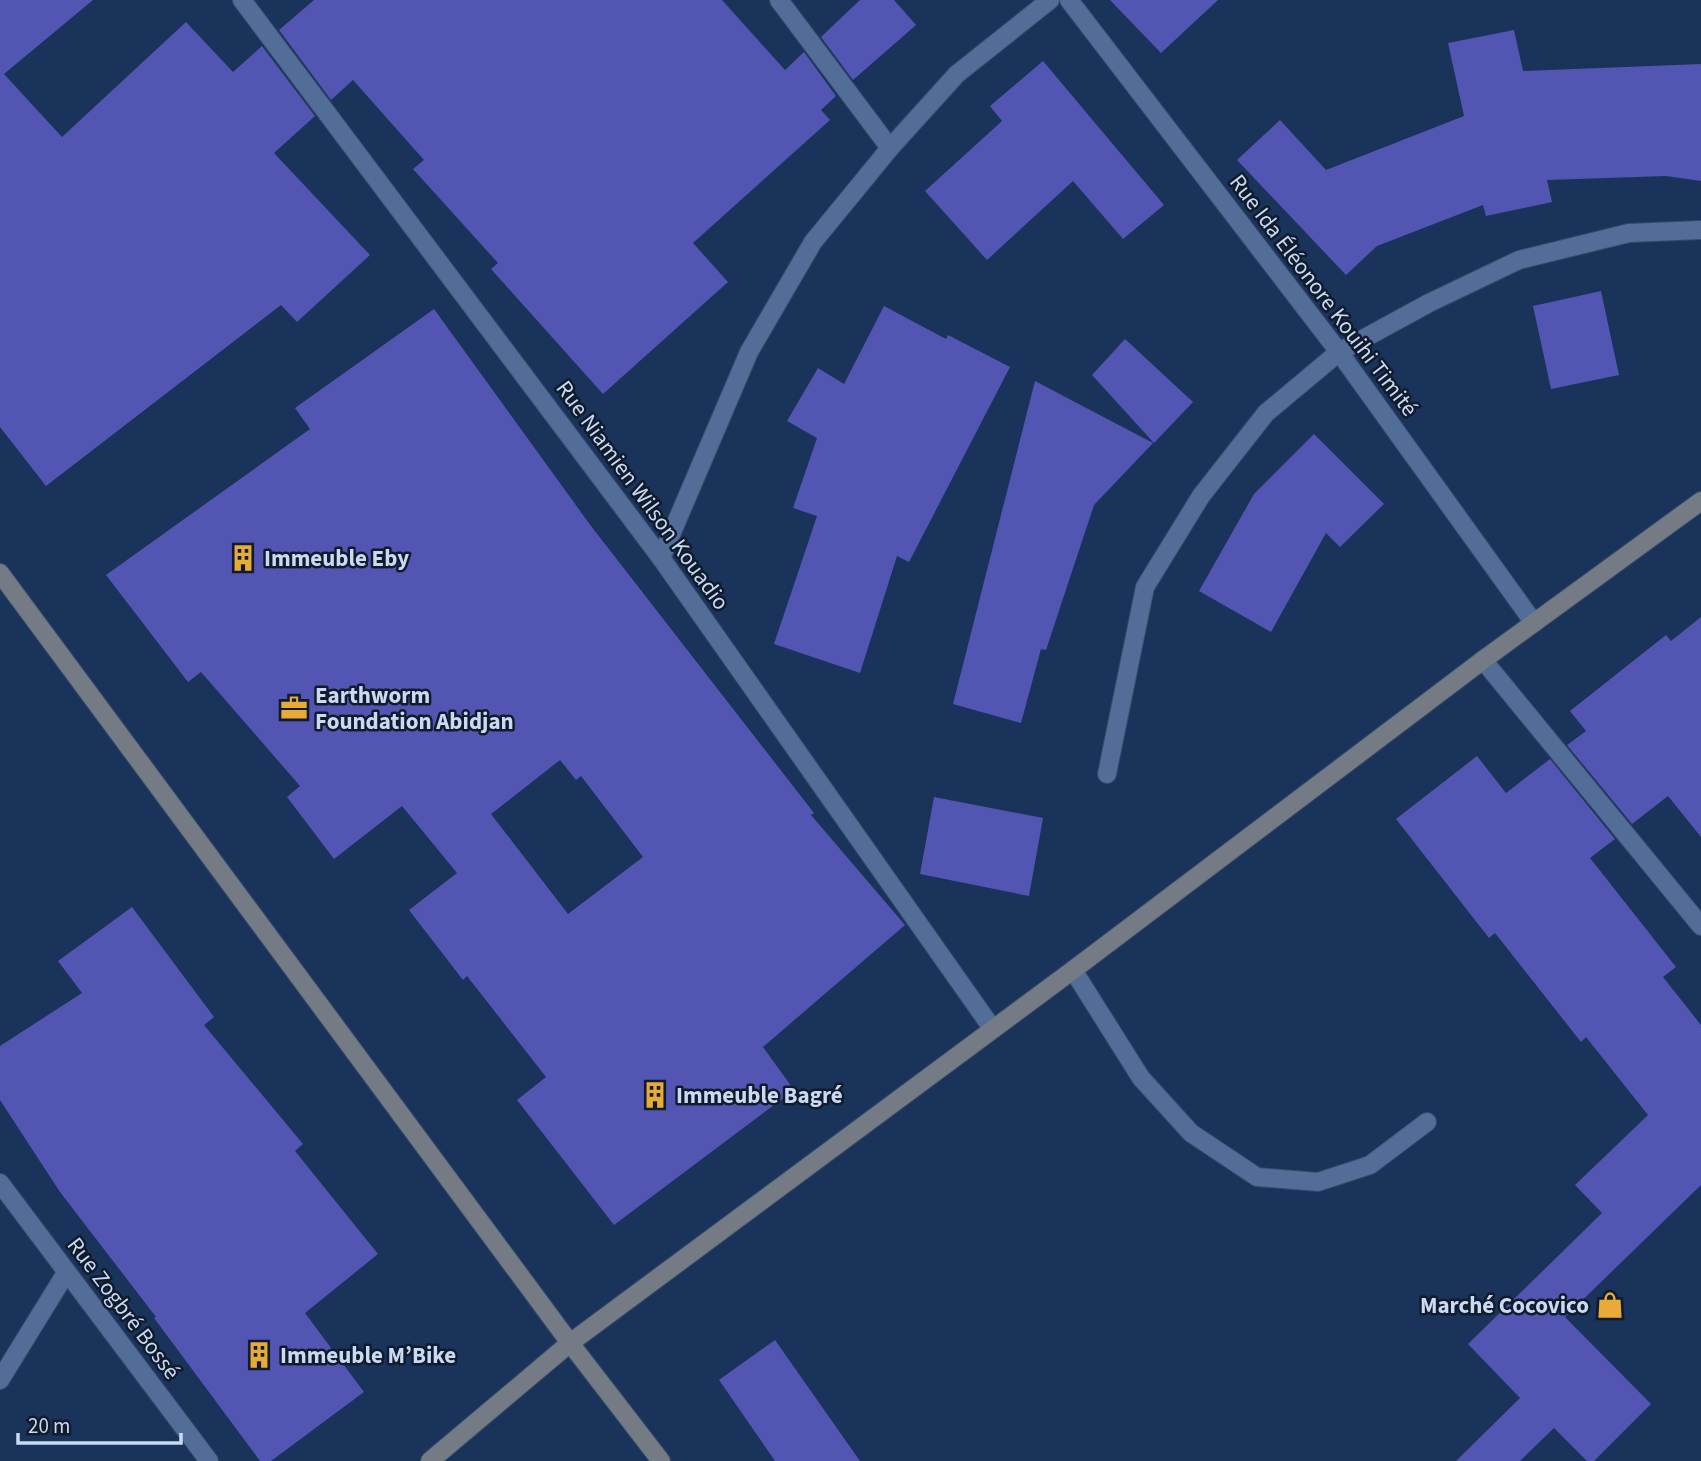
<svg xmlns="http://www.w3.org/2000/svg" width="1701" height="1461" font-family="'Source Sans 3',sans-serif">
<rect width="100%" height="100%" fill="#1a335a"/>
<g fill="#5255b2" fill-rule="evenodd">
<polygon points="0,0 93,0 4,74 62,137 186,22 233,72 262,46 315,116 274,153 370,255 297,322 281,305 46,486 0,427"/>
<polygon points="314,0 722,0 785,70 804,52 836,96 821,110 830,120 693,243 728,282 603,394 491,269 498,263 413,169 424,160 353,80 331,100 279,30"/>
<polygon points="860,0 894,0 916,25 853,80 821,37"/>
<polygon points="1110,0 1218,0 1161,53"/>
<polygon points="1514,30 1523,71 1701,64 1701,181 1666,176 1547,180 1552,202 1486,216 1483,205 1377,246 1346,275 1237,160 1280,120 1326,170 1464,116 1448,43"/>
<polygon points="1043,61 1164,205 1123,239 1073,181 987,260 925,191 1002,121 990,106"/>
<polygon points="1601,291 1619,375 1551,389 1533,306"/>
<polygon points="884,306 946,339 948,335 1010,367 909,562 897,556 860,673 774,644 817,516 793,508 817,438 787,421 818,368 844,384"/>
<path d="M434,309L591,526L814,813L811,815L905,925L763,1047L794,1090L614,1225L517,1100L546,1077L467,976L463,980L409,910L457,873L402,806L334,859L287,797L300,786L201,672L188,682L106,575L310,429L295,408ZM560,760L576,780L581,776L643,857L568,914L491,814Z"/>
<polygon points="1125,339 1193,402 1154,443 1092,375"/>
<polygon points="1035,381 1153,443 1094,505 1046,650 1041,649 1021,723 953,704"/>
<polygon points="1314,434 1384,504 1340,547 1326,533 1271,632 1199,591 1254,494"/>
<polygon points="1701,617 1701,837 1668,796 1632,824 1567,745 1586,731 1570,711 1666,635 1671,641"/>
<polygon points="1477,756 1506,793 1550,759 1615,839 1590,858 1676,967 1663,977 1701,1025 1701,1185 1565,1317 1651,1404 1594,1461 1587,1461 1554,1428 1520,1461 1456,1461 1520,1398 1468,1344 1602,1213 1575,1185 1648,1115 1586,1037 1581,1042 1495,933 1489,938 1396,819"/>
<polygon points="934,797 1043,818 1029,896 920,874"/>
<polygon points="132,907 214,1017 204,1025 303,1144 295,1151 378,1254 305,1313 364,1392 271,1461 260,1461 154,1318 156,1317 60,1192 0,1100 0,1046 82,993 58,961"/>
<polygon points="775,1340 860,1461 775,1461 719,1380"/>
</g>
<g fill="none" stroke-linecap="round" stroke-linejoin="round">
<defs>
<polyline id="lane" points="1073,970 1141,1078 1191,1133 1257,1177 1318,1182 1370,1165 1427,1122"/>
<g id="street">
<polyline points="242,0 661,558 992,1028"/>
<polyline points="779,0 890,148"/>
<polyline points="1069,0 1339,352 1534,623"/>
<polyline points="661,558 749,352 813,242 890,148 957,74 1050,0"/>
<polyline points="1483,660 1701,926"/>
<polyline points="1107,774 1145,587 1201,496 1266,413 1339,352 1429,303 1519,260 1629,233 1701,230"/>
<polyline points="0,1183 209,1461"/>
<polyline points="0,1380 66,1273"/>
</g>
<g id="secondary">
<polyline points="0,573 570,1343 661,1461"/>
<polyline points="430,1461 570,1343 1073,970 1483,660 1701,501"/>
</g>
</defs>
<use href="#lane" stroke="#374c6d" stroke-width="20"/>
<use href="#street" stroke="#374c6d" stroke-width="20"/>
<use href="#secondary" stroke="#374c6d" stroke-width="20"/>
<use href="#lane" stroke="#516d98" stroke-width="18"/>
<use href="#street" stroke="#516d98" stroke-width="18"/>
<use href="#secondary" stroke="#747b84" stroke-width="18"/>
</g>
<defs>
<symbol id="building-bare" viewBox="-9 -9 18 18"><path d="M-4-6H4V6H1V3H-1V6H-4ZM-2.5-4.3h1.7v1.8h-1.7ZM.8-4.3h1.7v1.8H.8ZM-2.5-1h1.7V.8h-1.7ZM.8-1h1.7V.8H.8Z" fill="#e9ab38" stroke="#101c2d" stroke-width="2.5" paint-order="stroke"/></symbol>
<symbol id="office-bare" viewBox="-9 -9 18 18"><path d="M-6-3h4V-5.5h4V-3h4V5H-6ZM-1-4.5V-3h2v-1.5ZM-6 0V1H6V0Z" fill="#e9ab38" stroke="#101c2d" stroke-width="2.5" paint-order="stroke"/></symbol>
<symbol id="shop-bare" viewBox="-9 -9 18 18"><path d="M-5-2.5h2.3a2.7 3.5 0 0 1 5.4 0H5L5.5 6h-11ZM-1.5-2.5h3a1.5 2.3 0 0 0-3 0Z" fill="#e9ab38" stroke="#101c2d" stroke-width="2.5" paint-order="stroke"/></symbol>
</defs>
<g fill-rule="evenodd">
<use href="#building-bare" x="224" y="539" width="38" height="38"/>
<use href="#office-bare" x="275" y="689" width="38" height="38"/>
<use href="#building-bare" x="636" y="1076" width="38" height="38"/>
<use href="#shop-bare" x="1591" y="1286" width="38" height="38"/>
<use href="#building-bare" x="240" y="1336" width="38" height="38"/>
</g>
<g text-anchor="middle" stroke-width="5" stroke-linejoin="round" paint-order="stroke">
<g font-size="23" fill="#cadaf2" stroke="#101c2d">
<text transform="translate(1324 295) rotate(53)" y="8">Rue Ida Éléonore Kouihi Timité</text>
<text transform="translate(643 495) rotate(54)" y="8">Rue Niamien Wilson Kouadio</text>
<text transform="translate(124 1308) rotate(53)" y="8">Rue Zogbré Bossé</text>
</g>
<g font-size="23" font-weight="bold" fill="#cadaf2" stroke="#101c2d" text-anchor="start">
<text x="264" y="566">Immeuble Eby</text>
<text x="315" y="703">Earthworm<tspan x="315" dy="26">Foundation Abidjan</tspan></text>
<text x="676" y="1103">Immeuble Bagré</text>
<text x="1589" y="1313" text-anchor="end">Marché Cocovico</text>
<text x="280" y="1363">Immeuble M’Bike</text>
</g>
</g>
<path d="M18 1433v10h163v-10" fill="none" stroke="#cadaf2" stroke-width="3.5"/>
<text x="28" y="1433" font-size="21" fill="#cadaf2" stroke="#101c2d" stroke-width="5" paint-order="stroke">20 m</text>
</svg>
